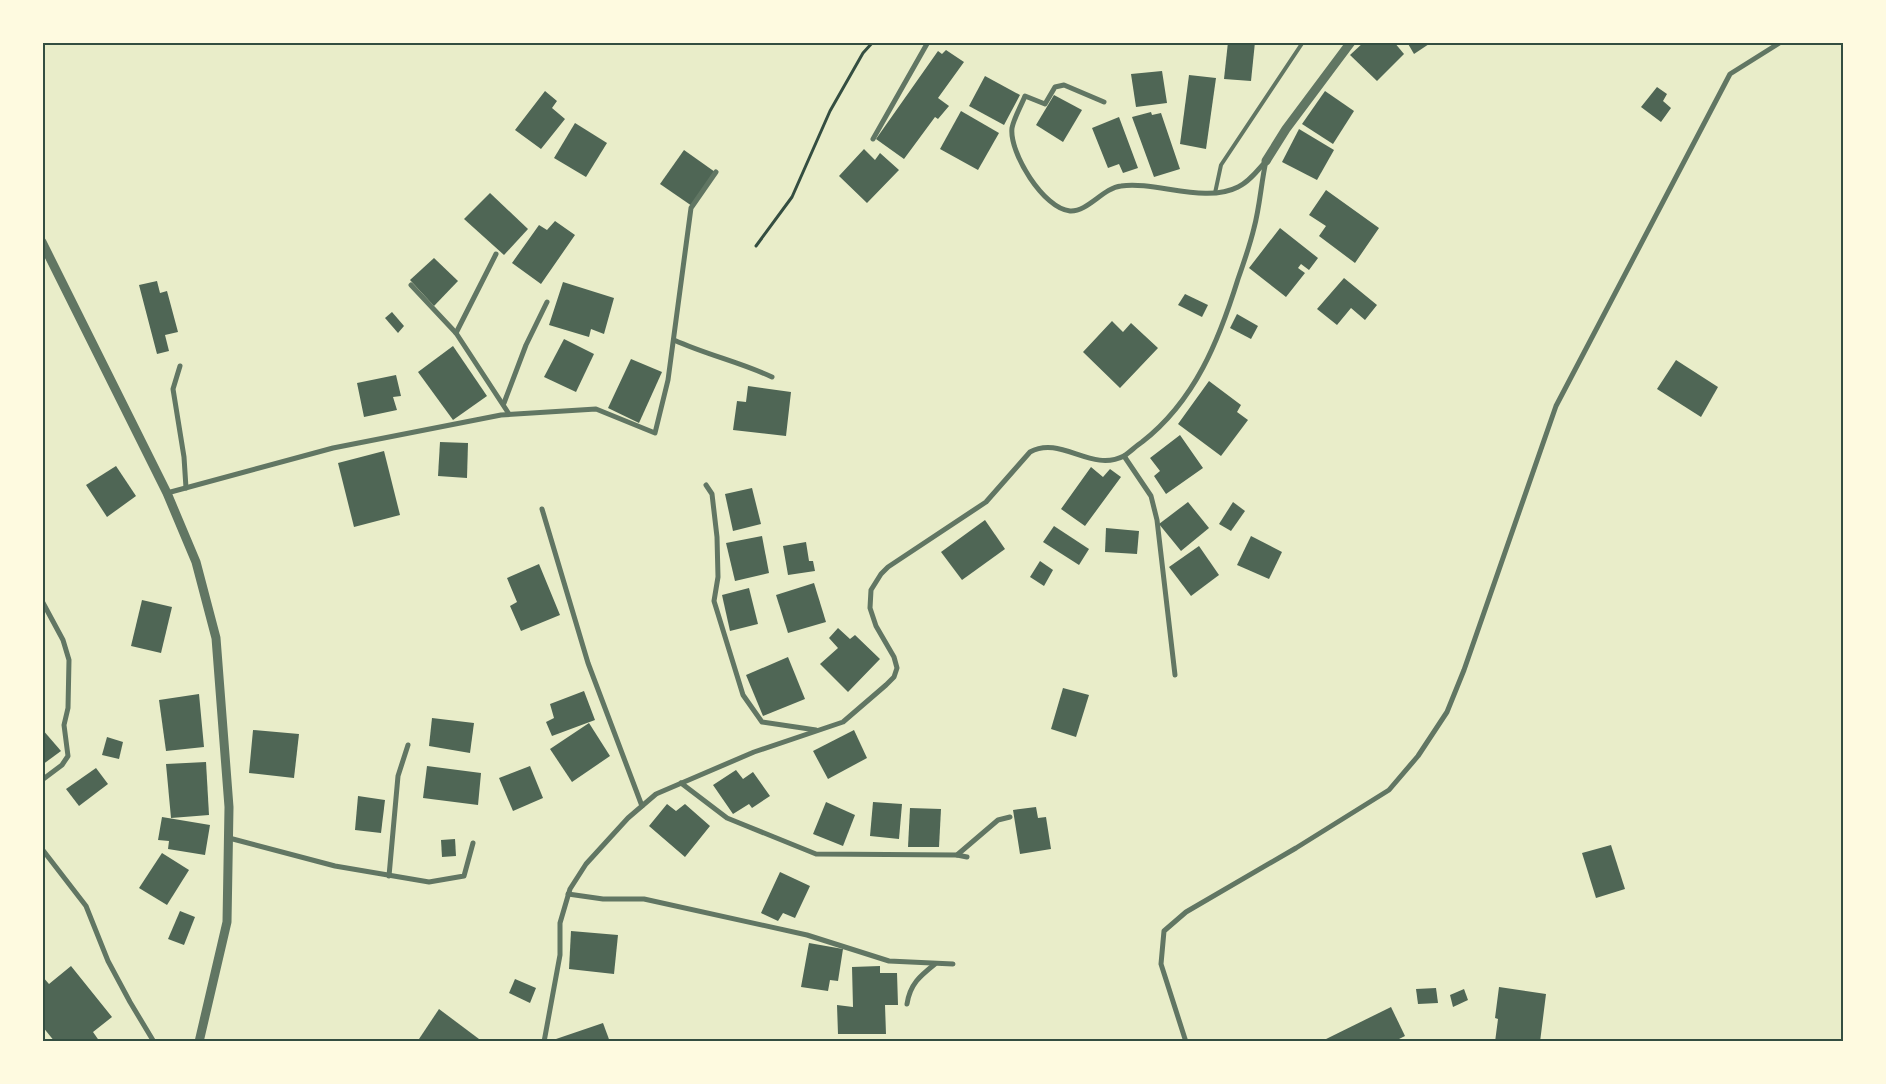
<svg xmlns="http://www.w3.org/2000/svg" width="1886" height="1084" font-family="Quicksand,sans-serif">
<rect width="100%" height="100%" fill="#e9edc9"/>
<g fill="#4f6655">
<polygon points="1228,42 1255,42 1251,81 1224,79"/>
<polygon points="1364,42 1394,42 1404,54 1377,81 1350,55"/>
<polygon points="1407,42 1432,42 1414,54"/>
<polygon points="946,50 964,62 938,98 949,106 938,119 935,117 904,159 876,139 938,51 942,54"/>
<polygon points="1162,71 1167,103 1136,107 1131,74"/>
<polygon points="1189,75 1216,78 1206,149 1180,144"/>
<polygon points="985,76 1020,95 1004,125 969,106"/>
<polygon points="1657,87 1667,94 1663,101 1671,108 1661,122 1641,107"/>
<polygon points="545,91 557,101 552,108 565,119 541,149 515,130"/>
<polygon points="1325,91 1354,111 1333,144 1302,124"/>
<polygon points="1054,95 1082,110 1063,142 1036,125"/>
<polygon points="961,111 999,133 978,170 940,149"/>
<polygon points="1151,112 1152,115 1161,113 1180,169 1154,177 1132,117"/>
<polygon points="1119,117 1138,168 1123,173 1119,164 1108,168 1092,128"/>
<polygon points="575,123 607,143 586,177 554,158"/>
<polygon points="1299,129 1334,150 1317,180 1282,162"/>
<polygon points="864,149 875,160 880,153 899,170 867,203 839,176"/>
<polygon points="684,150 715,172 692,206 660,184"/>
<polygon points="1326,190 1379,228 1355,263 1319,236 1326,226 1309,215"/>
<polygon points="490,193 528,229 504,255 464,219"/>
<polygon points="555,221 575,235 541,284 512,263 539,225 547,230"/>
<polygon points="1280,228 1318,258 1309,270 1301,264 1298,268 1305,273 1286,297 1249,268"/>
<polygon points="434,258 458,281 434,306 410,280"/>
<polygon points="1344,278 1377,305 1365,320 1351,308 1337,325 1317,309"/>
<polygon points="157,281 160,293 167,291 178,332 165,335 169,351 157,354 139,285"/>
<polygon points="563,282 614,298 604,334 591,329 589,337 549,325"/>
<polygon points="1185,294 1208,305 1202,317 1178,305"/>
<polygon points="392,312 404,326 398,333 385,318"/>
<polygon points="1237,314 1258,326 1251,339 1230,328"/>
<polygon points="1112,321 1123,332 1131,323 1158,348 1120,388 1083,352"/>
<polygon points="564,339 594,354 576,392 544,377"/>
<polygon points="453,346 487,396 453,420 418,372"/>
<polygon points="631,359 662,372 639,423 608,408"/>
<polygon points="1676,360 1718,387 1701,417 1657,389"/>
<polygon points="396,375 401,396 393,397 397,410 364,417 357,383"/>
<polygon points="1209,381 1241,405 1237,412 1248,420 1221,456 1178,424"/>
<polygon points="748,386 791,392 786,436 733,430 737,401 746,402"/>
<polygon points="1180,435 1203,468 1166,494 1154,476 1160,471 1150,458"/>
<polygon points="440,442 468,443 467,478 438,476"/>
<polygon points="384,451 400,515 354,527 338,463"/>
<polygon points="116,466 136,496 107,517 86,485"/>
<polygon points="1091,467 1103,477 1110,469 1121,477 1085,526 1061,509"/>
<polygon points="752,488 761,524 733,531 725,494"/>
<polygon points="1188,502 1209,528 1181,551 1159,524"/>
<polygon points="1233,502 1245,511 1231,531 1219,524"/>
<polygon points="985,520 1005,549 962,580 941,552"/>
<polygon points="1054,526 1089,549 1079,565 1043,542"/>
<polygon points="1106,528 1139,531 1137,554 1105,552"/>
<polygon points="762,536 769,573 735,581 726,543"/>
<polygon points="1251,536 1282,552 1269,579 1237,565"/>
<polygon points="806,542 809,561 813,561 815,571 788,575 783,546"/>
<polygon points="1199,546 1219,575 1191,596 1169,567"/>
<polygon points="1040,561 1053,570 1044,586 1030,577"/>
<polygon points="539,564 560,615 521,631 510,606 517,602 507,578"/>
<polygon points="814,583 826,622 788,633 776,595"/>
<polygon points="749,588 758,624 730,631 722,595"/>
<polygon points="142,600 172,607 161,653 131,646"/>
<polygon points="838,628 850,639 855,635 880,659 848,692 820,664 838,648 829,638"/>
<polygon points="788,657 805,699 763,716 746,675"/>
<polygon points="1063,688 1089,695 1076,737 1051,729"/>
<polygon points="584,691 595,720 552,736 546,722 554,718 550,704"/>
<polygon points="199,694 204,747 166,751 159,700"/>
<polygon points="432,718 474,723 470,753 429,746"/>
<polygon points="589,723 610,756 572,782 550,749"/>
<polygon points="42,729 61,751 42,765"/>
<polygon points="253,730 299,734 294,778 249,773"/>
<polygon points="854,730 867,758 828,779 813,751"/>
<polygon points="107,737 123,742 119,759 102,755"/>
<polygon points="206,762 209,815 171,818 166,764"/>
<polygon points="427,766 481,773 478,805 423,798"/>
<polygon points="530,766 543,798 513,811 499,778"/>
<polygon points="96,768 108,784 79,806 66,789"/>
<polygon points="736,770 743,779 753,772 770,796 752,808 749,804 733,814 713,785"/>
<polygon points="358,796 385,800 381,833 355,830"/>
<polygon points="826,802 855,815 843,846 813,834"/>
<polygon points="873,802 902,804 899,839 870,836"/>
<polygon points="667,804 676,811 685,804 710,826 685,857 649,826"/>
<polygon points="1036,807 1038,818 1046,817 1051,849 1020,854 1013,810"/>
<polygon points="910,808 941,809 939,847 908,847"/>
<polygon points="162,817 210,825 205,855 168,849 169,841 158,840"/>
<polygon points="455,839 456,856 442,857 441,840"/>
<polygon points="1611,845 1625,889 1596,898 1582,853"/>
<polygon points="162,853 189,870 167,905 139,888"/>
<polygon points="780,872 810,886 795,918 783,913 778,921 761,913"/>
<polygon points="180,911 195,917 184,945 168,939"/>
<polygon points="571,931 618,935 614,974 569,969"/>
<polygon points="809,943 843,949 838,981 830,980 828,991 801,987"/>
<polygon points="71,966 112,1017 93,1032 100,1042 55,1042 42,1026 42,976 49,984"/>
<polygon points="880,966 880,973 897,973 898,1005 885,1005 886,1034 838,1034 837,1005 853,1007 852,967"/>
<polygon points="515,979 536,988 530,1003 509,993"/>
<polygon points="1499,987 1546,994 1540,1042 1495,1042 1498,1019 1495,1018"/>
<polygon points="1436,988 1438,1003 1418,1004 1416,989"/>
<polygon points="1464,989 1468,1000 1453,1007 1450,995"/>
<polygon points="1391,1007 1405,1036 1393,1042 1320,1042"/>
<polygon points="439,1009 483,1042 417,1042"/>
<polygon points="603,1023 610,1042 556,1042 556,1039"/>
</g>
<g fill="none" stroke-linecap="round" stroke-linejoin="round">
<polyline stroke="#344e41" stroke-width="3" points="756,246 792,197 830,111 863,53 873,42"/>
<polyline stroke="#617663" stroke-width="4" points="1215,193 1221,165 1303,42"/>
<g stroke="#617663" stroke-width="5">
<path d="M1104,102L1064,85L1055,87L1045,104L1025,96C1021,106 1014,118 1012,128C1009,153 1044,209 1070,211C1088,212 1103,188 1121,186C1156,181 1205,204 1238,187C1249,182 1258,170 1266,161"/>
<polyline points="873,139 928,42"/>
<polyline points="411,285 456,333 509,414"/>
<polyline points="456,333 496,254"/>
<path d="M674,340C707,355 740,362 772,377"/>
<polyline points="180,366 173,389 184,457 186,488"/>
<polyline points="504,403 526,345 547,302"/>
<polyline points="1124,456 1151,496 1157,520 1175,675"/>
<polyline points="706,485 712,494 717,537 718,577 714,601 743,695 762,722 816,730"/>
<polyline points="167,493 333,448 501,415 596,409 655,433 668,380 691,208 716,172"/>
<polyline points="542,509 588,663 642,806"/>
<polyline points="42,601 63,640 69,660 68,708 64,725 68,756 62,765 42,780"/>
<polyline points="681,783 727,818 816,854 957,855 998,820 1010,817"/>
<polyline points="229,838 335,866 429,882 464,876 473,843"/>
<polyline points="42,849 86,906 108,961 130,1002 154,1042"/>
<polyline points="957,855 967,857"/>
<polyline points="389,876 398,776 408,745"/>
<polyline points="568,894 603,899 644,899 807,935 889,961 953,964"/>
<path d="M907,1004C910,984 920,976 935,964"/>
<path d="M544,1042L560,955V923L570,889L586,864L628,818L656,794L754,752L843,722L886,685L894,677L897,668L894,657L876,626L870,608L871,590L881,574L888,567L986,502L1030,452C1061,435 1091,473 1124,456C1130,452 1136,446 1142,442C1195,401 1219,340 1238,279C1244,262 1250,245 1254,228C1260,206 1261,183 1266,161"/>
<polyline points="1186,1042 1161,964 1164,931 1186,912 1296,848 1389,790 1418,756 1447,712 1464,670 1556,406 1730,74 1781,42"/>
</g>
<g stroke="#617663" stroke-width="9">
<polyline points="1266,161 1286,129 1351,42"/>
<polyline points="42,242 167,493 196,562 216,638 229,807 227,922 199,1042"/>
</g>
</g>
<rect width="1886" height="1084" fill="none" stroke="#fefae0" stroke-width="88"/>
<rect x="44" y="44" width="1798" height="996" fill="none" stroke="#344e41" stroke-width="2"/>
</svg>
